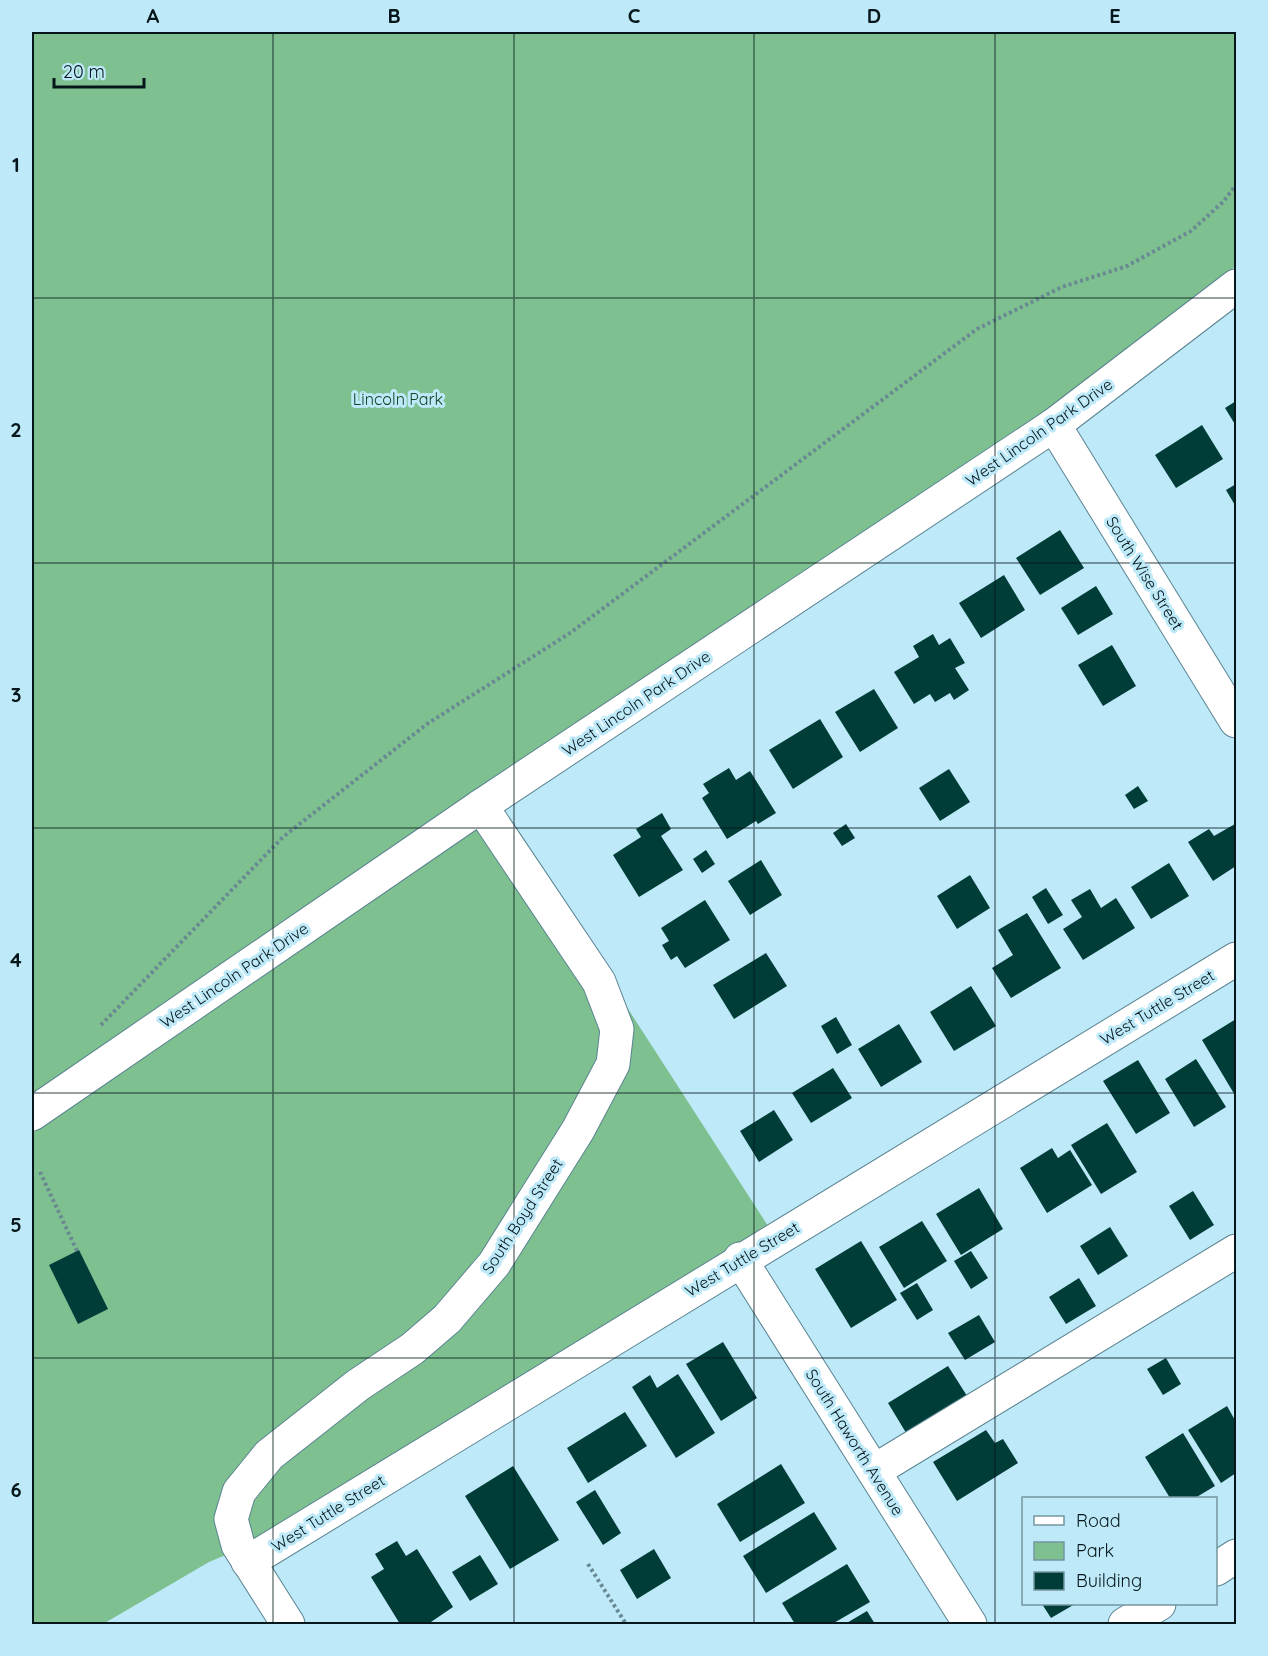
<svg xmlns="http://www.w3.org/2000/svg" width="1268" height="1656" font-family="Quicksand,sans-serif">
<rect width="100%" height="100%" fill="#bde9f8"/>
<polygon fill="#7ec08f" points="32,32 1236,32 1236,266 1164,325 1044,413 483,784 768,1226 254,1543 209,1562 103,1624 32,1624"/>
<g fill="#003d38">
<polygon points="1236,401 1236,426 1225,408"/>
<polygon points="1202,425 1223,459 1176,488 1155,455"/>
<polygon points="1236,484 1236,507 1226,490"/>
<polygon points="1060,530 1084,568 1040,595 1016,558"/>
<polygon points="1004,575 1025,610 981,638 959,603"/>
<polygon points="1096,586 1113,614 1078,635 1061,608"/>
<polygon points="933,634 939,645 950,638 965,663 955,668 969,690 954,700 950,693 935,702 930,694 914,704 894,672 919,657 913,646"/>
<polygon points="1112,645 1136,686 1103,706 1078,665"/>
<polygon points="874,689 898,728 860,752 835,712"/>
<polygon points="820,719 843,757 793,789 769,750"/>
<polygon points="729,768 736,780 750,771 776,813 758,824 756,821 727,839 702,798 709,793 703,784"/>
<polygon points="949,769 970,802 940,821 919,788"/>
<polygon points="1138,786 1148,801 1134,809 1125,795"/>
<polygon points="662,813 671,829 661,836 683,870 639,897 613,855 641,837 636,829"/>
<polygon points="846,824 855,838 842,846 833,833"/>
<polygon points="1235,824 1236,866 1213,881 1188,842 1209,829 1214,836"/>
<polygon points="706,850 715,864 702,873 693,859"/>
<polygon points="761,860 782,895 750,915 728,881"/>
<polygon points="1169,863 1189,896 1151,919 1131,887"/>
<polygon points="970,875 990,908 957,929 937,896"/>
<polygon points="1046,888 1063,915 1048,924 1032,897"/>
<polygon points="1090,889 1101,908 1116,898 1135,928 1083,960 1063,929 1082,917 1071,900"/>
<polygon points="705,900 730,940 685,968 677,956 671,960 662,945 669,941 661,928"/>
<polygon points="1027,913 1061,968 1011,998 992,968 1013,955 998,930"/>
<polygon points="766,953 787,986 734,1019 713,985"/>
<polygon points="971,986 996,1026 954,1051 930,1012"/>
<polygon points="836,1017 852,1045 837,1054 821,1026"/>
<polygon points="1236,1019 1236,1097 1202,1040"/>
<polygon points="899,1024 922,1062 881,1087 858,1049"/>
<polygon points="1196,1059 1226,1107 1194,1127 1165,1079"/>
<polygon points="1138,1060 1170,1113 1136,1134 1103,1081"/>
<polygon points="833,1068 852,1098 811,1123 792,1093"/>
<polygon points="774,1110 793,1140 759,1162 740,1131"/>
<polygon points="1107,1123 1137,1172 1101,1194 1071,1145"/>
<polygon points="1052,1148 1058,1158 1070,1150 1092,1185 1047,1213 1020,1168"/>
<polygon points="979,1188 1003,1229 961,1255 936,1214"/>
<polygon points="1193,1191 1214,1225 1190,1240 1169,1206"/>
<polygon points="922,1221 947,1261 904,1288 879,1247"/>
<polygon points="1110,1227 1128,1256 1098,1275 1080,1246"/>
<polygon points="861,1241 897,1300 851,1328 815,1269"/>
<polygon points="79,1250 108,1309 78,1324 49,1265"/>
<polygon points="971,1251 988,1278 971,1289 954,1261"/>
<polygon points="1079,1278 1096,1306 1066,1324 1049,1297"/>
<polygon points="917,1283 933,1310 917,1320 900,1293"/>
<polygon points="979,1315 995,1342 965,1360 948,1333"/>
<polygon points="723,1342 757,1398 721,1421 686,1364"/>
<polygon points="1166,1358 1181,1384 1163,1395 1147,1369"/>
<polygon points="948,1366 969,1399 908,1436 888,1403"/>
<polygon points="678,1374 715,1433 676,1458 632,1387 650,1375 657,1388"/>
<polygon points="1227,1406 1236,1422 1236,1473 1221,1483 1188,1430"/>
<polygon points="625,1412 647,1446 588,1483 567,1448"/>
<polygon points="986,1430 995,1443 1003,1439 1018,1463 957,1501 933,1462"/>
<polygon points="1183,1433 1215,1486 1195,1498 1170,1498 1145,1457"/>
<polygon points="781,1464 805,1503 740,1542 717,1504"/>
<polygon points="513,1466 559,1540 510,1569 465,1496"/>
<polygon points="595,1490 621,1533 603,1545 576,1502"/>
<polygon points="814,1512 837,1549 766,1593 743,1556"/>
<polygon points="397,1541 406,1556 417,1549 453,1607 428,1624 400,1624 371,1577 384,1569 375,1554"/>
<polygon points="654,1549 671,1578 637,1599 620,1570"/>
<polygon points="480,1555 498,1584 470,1601 452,1572"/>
<polygon points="847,1564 870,1602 832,1624 795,1624 782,1603"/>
<polygon points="1042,1604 1075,1604 1051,1618"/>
<polygon points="867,1611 875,1624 845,1624"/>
</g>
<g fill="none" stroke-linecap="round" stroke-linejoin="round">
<defs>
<g id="minor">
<polyline points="1054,425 1236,721"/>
<polyline points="32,1114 481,806 1054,425 1236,286"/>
<polyline points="740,1259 970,1624"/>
<polyline points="874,1471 1236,1251"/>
<polyline points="248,1562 1236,959"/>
<polyline points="1216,1569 1236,1556"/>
<polyline points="288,1624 238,1545 231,1519 239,1492 269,1455 358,1385 412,1349 447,1319 494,1264 578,1130 613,1064 617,1029 599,982 481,806"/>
<polyline points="1125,1624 1159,1604"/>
</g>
</defs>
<use href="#minor" stroke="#5b8492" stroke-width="35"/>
<g stroke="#698993" stroke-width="4" stroke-dasharray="3 3" stroke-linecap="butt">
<polyline points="101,1025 283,837 427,724 570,633 977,329 1062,287 1127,266 1191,231 1223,202 1236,185"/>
<polyline points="40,1172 77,1251"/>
<polyline points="588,1564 626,1624"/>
</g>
<use href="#minor" stroke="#fff" stroke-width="33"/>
</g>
<path fill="none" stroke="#06161b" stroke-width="1.5" stroke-opacity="0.55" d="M273,32V1624M514,32V1624M754,32V1624M995,32V1624M32,298H1236M32,563H1236M32,828H1236M32,1093H1236M32,1358H1236"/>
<g text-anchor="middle" stroke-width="6" stroke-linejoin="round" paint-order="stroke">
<g font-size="16" fill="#104222" stroke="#bde9f8">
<text x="398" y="405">Lincoln Park</text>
</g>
<g font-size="16" fill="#06161b" stroke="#bde9f8">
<text transform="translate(1039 432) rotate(-35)" y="6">West Lincoln Park Drive</text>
<text transform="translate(1145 573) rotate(58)" y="6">South Wise Street</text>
<text transform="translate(636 703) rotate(-34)" y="6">West Lincoln Park Drive</text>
<text transform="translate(234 975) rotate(-34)" y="6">West Lincoln Park Drive</text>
<text transform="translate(1157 1007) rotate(-31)" y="6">West Tuttle Street</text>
<text transform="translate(522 1216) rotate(-57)" y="6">South Boyd Street</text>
<text transform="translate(742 1259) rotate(-31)" y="6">West Tuttle Street</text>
<text transform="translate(855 1442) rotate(58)" y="6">South Haworth Avenue</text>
<text transform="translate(328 1513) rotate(-32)" y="6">West Tuttle Street</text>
</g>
</g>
<rect width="1268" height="1656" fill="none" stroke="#bde9f8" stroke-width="66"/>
<rect x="1022" y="1497" width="195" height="108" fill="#bde9f8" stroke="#7495a0" stroke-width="1.5"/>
<rect x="1034" y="1516" width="30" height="9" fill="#ffffff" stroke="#7495a0" stroke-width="1.5"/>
<text x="1076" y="1527" font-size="18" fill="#06161b">Road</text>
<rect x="1034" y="1542" width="30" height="18" fill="#7ec08f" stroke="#7495a0" stroke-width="1.5"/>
<text x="1076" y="1557" font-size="18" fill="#06161b">Park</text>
<rect x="1034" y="1572" width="30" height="18" fill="#003d38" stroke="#7495a0" stroke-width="1.5"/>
<text x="1076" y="1587" font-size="18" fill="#06161b">Building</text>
<path d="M54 78v9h90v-9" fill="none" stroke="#06161b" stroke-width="3"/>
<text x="63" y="78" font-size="18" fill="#06161b" stroke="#bde9f8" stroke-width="4.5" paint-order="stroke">20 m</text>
<rect x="33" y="33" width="1202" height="1590" fill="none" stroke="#06161b" stroke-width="2"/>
<g font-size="20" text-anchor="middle" font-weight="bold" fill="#06161b">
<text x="153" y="23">A</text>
<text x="394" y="23">B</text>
<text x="634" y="23">C</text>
<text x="874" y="23">D</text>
<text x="1115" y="23">E</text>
<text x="16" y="172">1</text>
<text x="16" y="437">2</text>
<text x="16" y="702">3</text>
<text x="16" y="967">4</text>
<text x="16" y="1232">5</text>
<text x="16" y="1497">6</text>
</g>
</svg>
